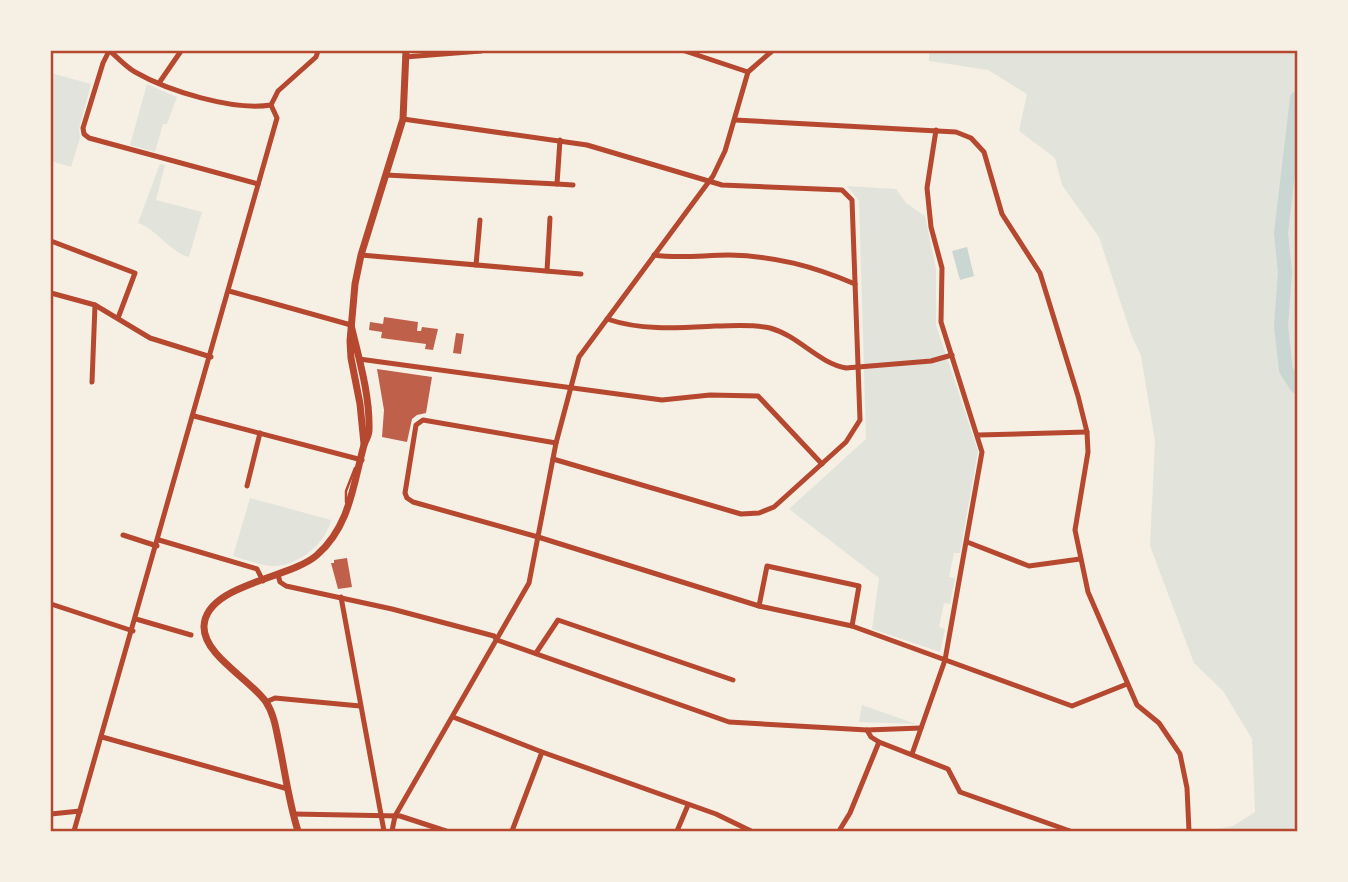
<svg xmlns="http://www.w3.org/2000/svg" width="1348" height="882" font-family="Montserrat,sans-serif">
<rect width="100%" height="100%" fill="#f6efe4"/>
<g fill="#e2e4dc">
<polygon points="929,51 1297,51 1297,831 1205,831 1233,826 1255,812 1252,739 1223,691 1194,663 1150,546 1155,441 1141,356 1131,334 1099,237 1062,185 1055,158 1019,131 1027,94 988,70 929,61"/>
<polygon points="51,73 91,84 79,129 80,138 71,167 51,161"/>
<polygon points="147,84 177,97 167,124 163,124 155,152 130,145"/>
<path d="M160,164L165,165L156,200L202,212L189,257C170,252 159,231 138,223Z"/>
<polygon points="847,186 896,189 906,203 925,216 936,269 936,325 978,451 960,553 954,553 949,577 955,578 950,604 944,603 939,627 945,629 940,652 872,629 879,578 789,509 866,439 859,201"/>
<path d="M250,498L331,520C326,544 297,567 272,566C259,565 246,560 233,556Z"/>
<polygon points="862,705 916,724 859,722"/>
</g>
<polygon fill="#c9d6d2" points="967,247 974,276 960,280 952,251"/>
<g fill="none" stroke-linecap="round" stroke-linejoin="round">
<polyline stroke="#c9d6d2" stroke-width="14" points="1297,98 1281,233 1285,272 1281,326 1286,370 1297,387"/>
</g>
<g fill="#bf614a">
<polygon points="384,317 418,322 417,331 421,331 422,327 438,329 433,350 425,349 426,344 381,338 382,332 369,330 370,322 383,324"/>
<polygon points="456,333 464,334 461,354 453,353"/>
<polygon points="377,369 432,377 426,413 417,415 412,419 407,442 382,437 384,410"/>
<polygon points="347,558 352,587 338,589 331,563 334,563 334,560"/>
</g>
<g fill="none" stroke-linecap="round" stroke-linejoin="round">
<polyline stroke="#b5482f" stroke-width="2.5" points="346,502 346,491 355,468"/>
<g stroke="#b5482f" stroke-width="5">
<polyline points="109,51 103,63 83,128 84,134 89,138 258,184"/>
<path d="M110,51C118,58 126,67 135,72C168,91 233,111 271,105"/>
<polyline points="685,51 748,72"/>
<polyline points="405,57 481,51"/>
<polyline points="159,83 181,51"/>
<polyline points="403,119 587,145 722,185 842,190 852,200 860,420 846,442 774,507 759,513 741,514 553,459"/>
<polyline points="735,120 956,132 971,138 984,152 1002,214 1040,273 1078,396 1087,432 1088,452 1075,530 1088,592 1137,705 1159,723 1180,754 1187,788 1189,831"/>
<polyline points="386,175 557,184 560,140"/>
<polyline points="557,184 573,185"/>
<polyline points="51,241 135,273 118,318"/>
<polyline points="361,255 581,274"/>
<path d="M654,255C679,259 704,255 729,255C775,256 813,266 855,284"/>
<polyline points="476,265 480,220"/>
<polyline points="547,271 550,218"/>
<polyline points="229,291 351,325"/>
<polyline points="51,293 95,305 150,338 211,357"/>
<path d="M607,319C643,331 678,328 715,326C733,326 752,324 770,328C799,336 818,363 846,368L931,361L952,355"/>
<polyline points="359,359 662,400 710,395 758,396 822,464"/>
<polyline points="92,382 95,305"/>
<polyline points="194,416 362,460"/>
<polyline points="978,435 1087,432"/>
<polyline points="556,443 423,420 416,425 405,493 407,498 413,502 538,537 759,606 852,626 1072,706 1127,684"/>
<polyline points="247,486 260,433"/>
<polyline points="123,535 157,546"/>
<polyline points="159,540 257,569 263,581"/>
<polyline points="967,542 1029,566 1080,559"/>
<polyline points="278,575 280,582 286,586 392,609 494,636 497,640 729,722 867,730 921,728"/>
<polyline points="341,597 384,831"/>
<polyline points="51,604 133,631"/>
<polyline points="759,606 767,566 859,586 852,626"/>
<polyline points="136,619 191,635"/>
<polyline points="536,653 558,620 733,680"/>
<polyline points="266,702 275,698 360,706"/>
<polyline points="453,717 542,752 716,814 751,831"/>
<polyline points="867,730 871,737 879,742 948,769 960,792 1070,831"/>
<polyline points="102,737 288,789"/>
<polyline points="912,754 945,660 982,452 941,322 942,268 931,227 927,188 936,130"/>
<polyline points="51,814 80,811"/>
<polyline points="293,814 400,816 446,831"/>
<polyline points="74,831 277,118 271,105 278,91 316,57 318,51"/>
<polyline points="392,831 395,816 529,583 556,443 579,357 713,176 725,151 748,72 772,51"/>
<polyline points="512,831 542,752"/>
<polyline points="677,831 688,805"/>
<polyline points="839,831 850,813 879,742"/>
</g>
<g stroke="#b5482f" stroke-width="7">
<polyline points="364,444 360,404 351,358 350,341 355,284 361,255 403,119 406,51"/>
<path d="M298,831C289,803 285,772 279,743C276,729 274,714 266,702C250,679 203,655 204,626C206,584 290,579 317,555C350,526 353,485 364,445C366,439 369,436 369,430C370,395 359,359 351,325"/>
</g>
</g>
<rect width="1348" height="882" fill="none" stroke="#f6efe4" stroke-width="105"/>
<rect x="52" y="52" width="1244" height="778" fill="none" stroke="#b5482f" stroke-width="2.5"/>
</svg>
